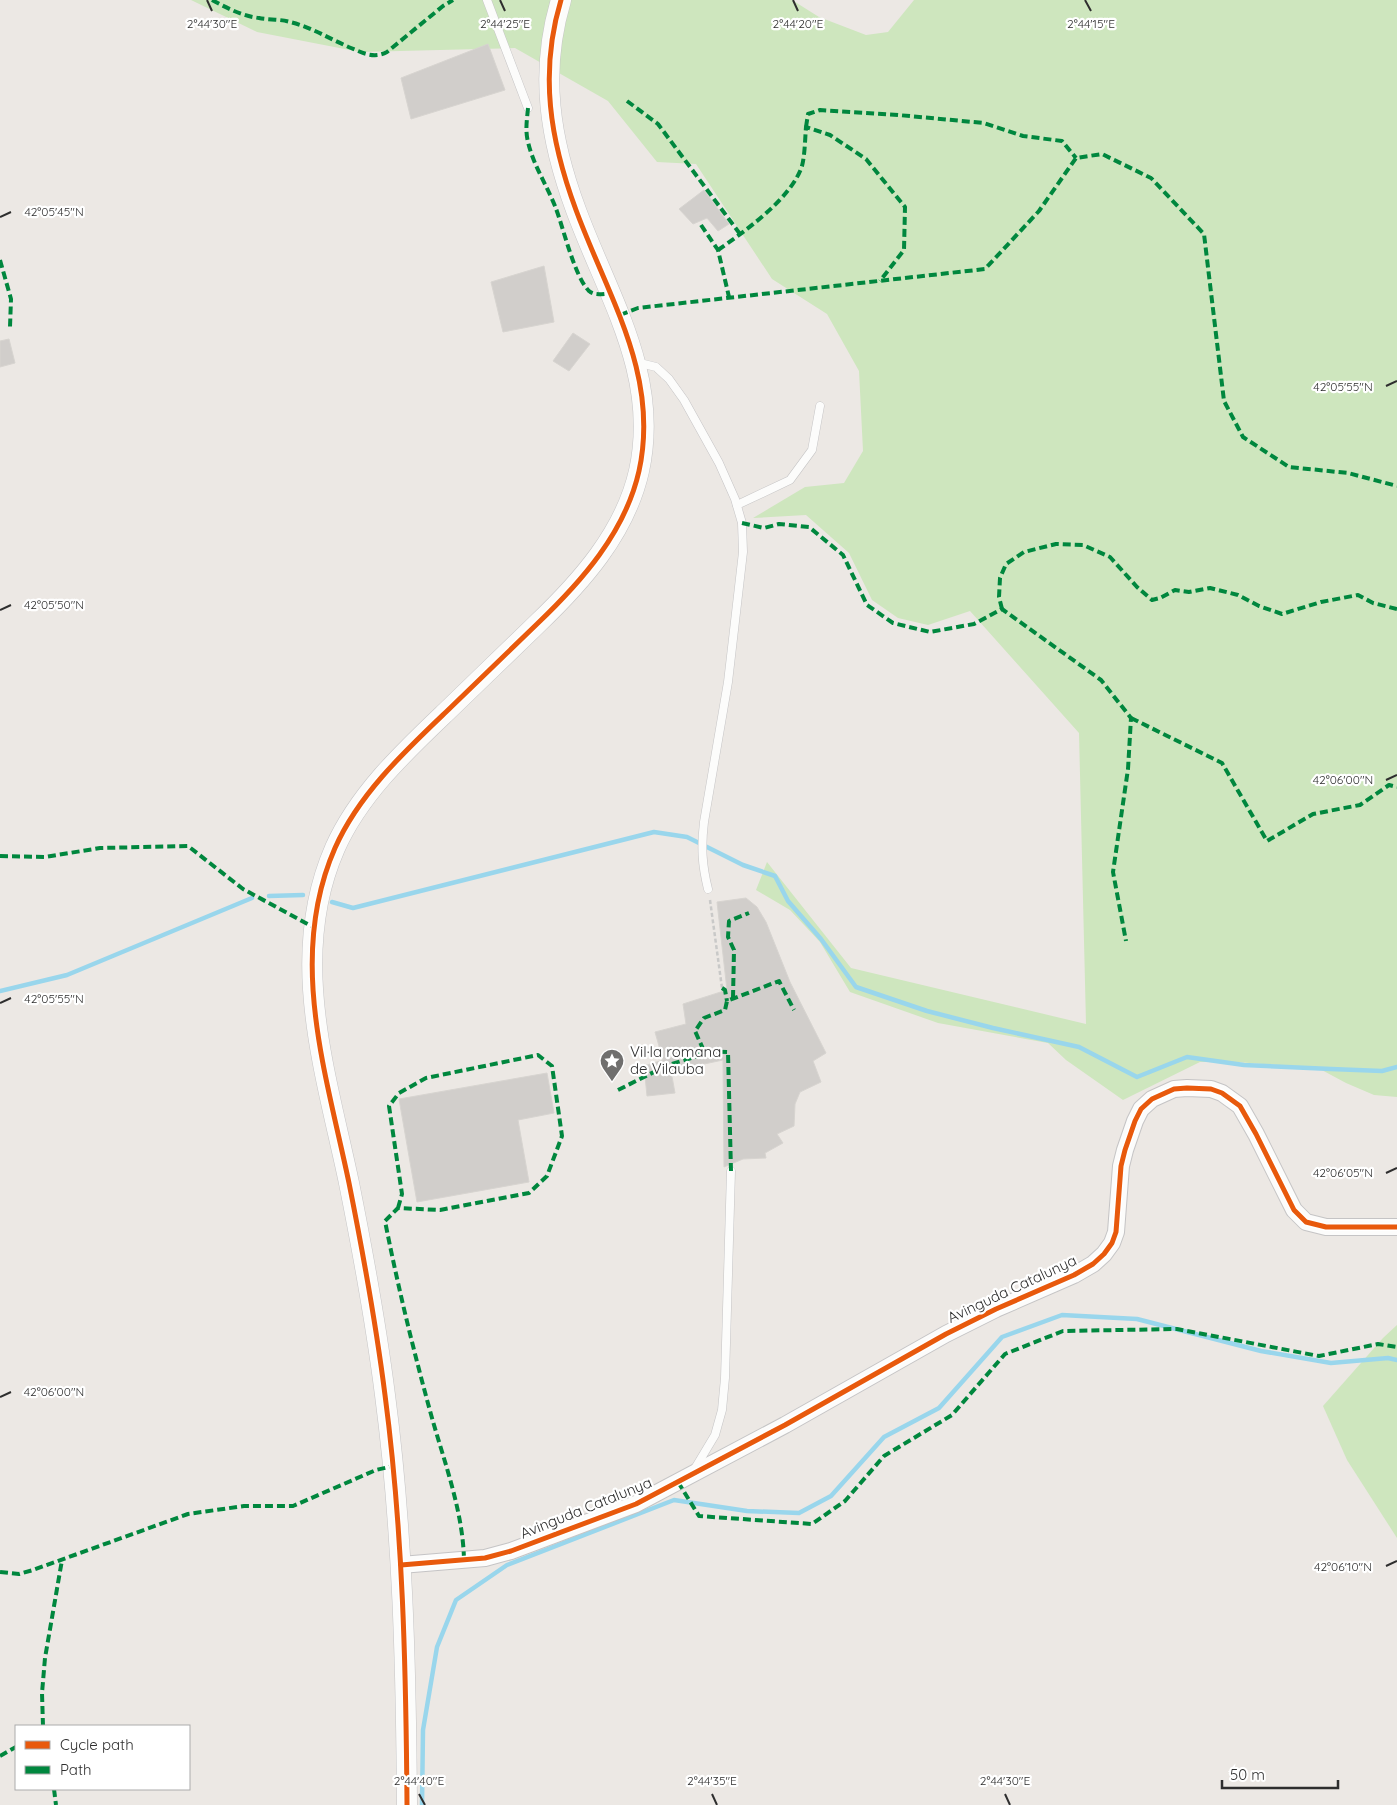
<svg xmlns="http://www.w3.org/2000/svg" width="1397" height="1805" font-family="Quicksand,sans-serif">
<rect width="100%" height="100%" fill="#ece8e4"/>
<g fill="#cee6be">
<polygon points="191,0 792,0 819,17 866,35 888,32 914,0 1397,0 1397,1097 1374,1095 1346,1083 1318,1068 1236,1062 1200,1062 1123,1100 1066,1060 1048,1043 938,1023 850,992 820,942 790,910 756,890 767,862 851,968 1086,1024 1079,733 970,611 928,625 898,618 872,600 849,553 806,515 753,518 805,487 844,483 863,451 859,371 827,314 772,279 696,164 657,162 608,101 515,48 360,52 257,32"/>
<polygon points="1397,1325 1397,1538 1347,1460 1323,1406 1383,1338"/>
</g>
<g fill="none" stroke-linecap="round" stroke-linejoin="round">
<g stroke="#99d6ec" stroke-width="4.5">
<polyline points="269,896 303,895"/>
<polyline points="332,902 353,908 654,832 687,837 743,865 775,876 788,901 821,939 856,987 927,1011 993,1028 1079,1047 1137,1077 1187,1057 1244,1065 1331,1069 1382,1071 1397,1067"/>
<polyline points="0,991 67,975 252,898"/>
<polyline points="422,1805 423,1730 437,1647 456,1600 507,1565 674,1500 747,1511 799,1513 831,1496 884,1437 939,1408 1002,1337 1062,1315 1137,1319 1261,1351 1331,1363 1388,1358 1397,1360"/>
</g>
</g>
<g fill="#d1cecb" stroke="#d7d4d0">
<polygon points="488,44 505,90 411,119 401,78"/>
<polygon points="704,190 729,224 718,231 707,218 693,224 679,209"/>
<polygon points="544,266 554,322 503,332 491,282"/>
<polygon points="573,333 590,344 569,371 553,361"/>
<polygon points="9,339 15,363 0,367 0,341"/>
<polygon points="746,898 757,907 766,922 790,982 826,1053 813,1061 821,1082 800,1092 795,1104 794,1126 777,1134 783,1143 765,1153 766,1158 743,1159 724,1167 723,1060 671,1071 675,1093 647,1096 644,1066 663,1060 655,1032 686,1024 683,1004 727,990 717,902"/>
<polygon points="547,1073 554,1113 518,1120 529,1182 417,1202 399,1099"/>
</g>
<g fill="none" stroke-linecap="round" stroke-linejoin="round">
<defs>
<g id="service">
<polyline points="487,0 528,108"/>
<path d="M636,362L656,367L669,379L684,400L719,463L735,499L742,523L743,552L728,682L704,822C701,847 702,865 708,889"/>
<polyline points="737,505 790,480 812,450 820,406"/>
<polyline points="694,1470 715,1435 722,1410 725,1378 731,1171"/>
</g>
<polyline id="minor" points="401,1565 485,1558 511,1551 636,1504 785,1425 946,1334 996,1309 1074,1275 1093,1264 1104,1254 1112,1243 1116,1232 1121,1166 1125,1150 1135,1121 1141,1109 1152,1099 1174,1089 1187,1088 1211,1089 1222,1093 1240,1106 1256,1134 1294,1210 1306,1222 1326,1227 1397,1227"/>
<path id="tertiary" d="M407,1805C406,1668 403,1531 385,1395C376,1324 363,1253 349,1183C326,1073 287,957 335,848C359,794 404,752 446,712C476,683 507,653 537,624C581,582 625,533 639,471C660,375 608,297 576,210C550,140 539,73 561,0"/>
</defs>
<use href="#service" stroke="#c5c4c5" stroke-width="9"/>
<use href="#minor" stroke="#c5c4c5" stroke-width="18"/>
<use href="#tertiary" stroke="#c5c4c5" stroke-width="21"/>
<polyline stroke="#c9c9c8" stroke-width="2.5" stroke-dasharray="4 2.5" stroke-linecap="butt" points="710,900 722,988"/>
<use href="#service" stroke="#fcfcfb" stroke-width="8"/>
<use href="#minor" stroke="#fcfcfb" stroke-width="16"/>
<use href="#tertiary" stroke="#fcfcfb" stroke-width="20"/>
<g stroke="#00873e" stroke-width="4" stroke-dasharray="8 4" stroke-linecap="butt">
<path d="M212,0C227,8 242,16 259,18C269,20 280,19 290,22C311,27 330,39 351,48C363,53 374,59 387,52L443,6L453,0"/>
<polyline points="627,101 658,124 740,234"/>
<path d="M528,108C527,120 525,130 528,142C533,164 546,184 555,206C563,226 574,276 589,291C595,296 603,294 611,293"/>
<polyline points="806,127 808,114 820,110 898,115 984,123 1023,136 1062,141 1076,158"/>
<polyline points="701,225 718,250 729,297"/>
<path d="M718,250C745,231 791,199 802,166C805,154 805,139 806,127L830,135L866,159L905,207L904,250L880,281"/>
<polyline points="0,260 11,299 10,327"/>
<polyline points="620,315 638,308 985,269 1039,211 1076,158 1102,154 1151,178 1204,234 1224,401 1243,437 1289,467 1348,473 1397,486"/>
<polyline points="742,523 764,528 779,524 809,527 843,555 867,605 893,623 930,632 974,624 1002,609 1101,680 1131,718 1128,769 1113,872 1126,941"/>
<polyline points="1002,609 999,597 1000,578 1006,564 1024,552 1056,544 1083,545 1110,557 1137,587 1152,600 1160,598 1175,590 1189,592 1210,588 1238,595 1259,606 1282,614 1321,602 1358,595 1373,603 1397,609"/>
<polyline points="1131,718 1222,763 1267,841 1313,814 1360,805 1389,785 1397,787"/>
<polyline points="0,856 45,857 100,848 188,846 243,889 313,927"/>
<polyline points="722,988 725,990 727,1001"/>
<polyline points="733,998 734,950 728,937 729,921 749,913"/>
<polyline points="618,1090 668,1065 695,1057 704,1051"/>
<polyline points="731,1171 728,1052 704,1051 695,1031 704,1018 725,1010 727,1001 779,981 794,1010"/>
<path d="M398,1208L402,1194L389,1106L399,1093L426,1078L538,1055L552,1066L562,1136L547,1176L529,1193L440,1210L398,1208L385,1221C398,1287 414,1353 432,1418C445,1464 463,1512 464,1560"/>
<polyline points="678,1482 699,1516 812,1524 845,1501 884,1456 952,1415 1005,1354 1063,1331 1177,1329 1319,1356 1378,1344 1397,1347"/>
<polyline points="0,1572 19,1574 33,1570 188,1514 244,1506 293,1506 376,1470 393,1466"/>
<polyline points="43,1726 42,1693 45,1658 62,1560"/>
<polyline points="0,1756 16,1747"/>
<polyline points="54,1789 56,1805"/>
</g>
<defs>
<g id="cycleway">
<polyline points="401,1565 485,1558 511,1551 636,1504 785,1425 946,1334 996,1309 1074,1275 1093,1264 1104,1254 1112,1243 1116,1232 1121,1166 1125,1150 1135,1121 1141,1109 1152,1099 1174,1089 1187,1088 1211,1089 1222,1093 1240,1106 1256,1134 1294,1210 1306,1222 1326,1227 1397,1227"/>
<path d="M407,1805C406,1668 403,1531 385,1395C376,1324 363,1253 349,1183C326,1073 287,957 335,848C359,794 404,752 446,712C476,683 507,653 537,624C581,582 625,533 639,471C660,375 608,297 576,210C550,140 539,73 561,0"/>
</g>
</defs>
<use href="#cycleway" stroke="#fff" stroke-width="8"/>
<use href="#cycleway" stroke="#e8590c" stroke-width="5"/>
</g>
<path fill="none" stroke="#2e2e2e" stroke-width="2" d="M207,0L212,11M500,0L505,11M793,0L798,11M1085,0L1091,11M0,217L11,212M1386,386L1397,381M0,610L11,605M1386,780L1397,775M0,1003L11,998M1386,1173L1397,1168M0,1397L11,1392M1386,1566L1397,1561M419,1794L425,1805M712,1794L717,1805M1005,1794L1010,1805"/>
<defs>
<symbol id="sight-pin" viewBox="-11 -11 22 30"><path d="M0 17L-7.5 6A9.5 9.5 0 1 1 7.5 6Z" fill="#706f6e" stroke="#fff"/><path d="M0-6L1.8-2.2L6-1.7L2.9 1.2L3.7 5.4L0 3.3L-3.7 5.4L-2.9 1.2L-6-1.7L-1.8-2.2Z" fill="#fff"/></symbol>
</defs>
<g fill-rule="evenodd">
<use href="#sight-pin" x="598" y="1047" width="28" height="38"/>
</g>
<g text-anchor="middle" stroke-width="4.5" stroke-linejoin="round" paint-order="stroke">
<g font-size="15" fill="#2e2e2e" stroke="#fff" text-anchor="start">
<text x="630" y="1057">Vil·la romana<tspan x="630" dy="17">de Vilauba</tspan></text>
</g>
<g font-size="15" fill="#2e2e2e" stroke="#fff">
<text transform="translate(1012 1289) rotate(-25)" y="5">Avinguda Catalunya</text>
<text transform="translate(586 1508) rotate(-22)" y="5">Avinguda Catalunya</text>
</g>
</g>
<g font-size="12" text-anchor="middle" fill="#2e2e2e" stroke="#fff" stroke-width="4.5" stroke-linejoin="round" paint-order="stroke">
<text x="212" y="28">2°44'30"E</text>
<text x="505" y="28">2°44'25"E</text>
<text x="798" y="28">2°44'20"E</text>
<text x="1091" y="28">2°44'15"E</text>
<text x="54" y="216">42°05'45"N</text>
<text x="1343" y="391">42°05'55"N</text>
<text x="54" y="609">42°05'50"N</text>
<text x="1343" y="784">42°06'00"N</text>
<text x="54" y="1003">42°05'55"N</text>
<text x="1343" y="1177">42°06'05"N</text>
<text x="54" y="1396">42°06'00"N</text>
<text x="1343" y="1571">42°06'10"N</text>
<text x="419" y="1785">2°44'40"E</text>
<text x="712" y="1785">2°44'35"E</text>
<text x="1005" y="1785">2°44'30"E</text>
</g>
<rect x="15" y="1725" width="175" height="65" fill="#ffffff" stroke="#ababab"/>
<rect x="25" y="1741" width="25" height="8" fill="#e8590c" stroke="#ababab"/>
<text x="60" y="1750" font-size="15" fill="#2e2e2e">Cycle path</text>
<rect x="25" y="1766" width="25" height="8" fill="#00873e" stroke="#ababab"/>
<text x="60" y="1775" font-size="15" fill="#2e2e2e">Path</text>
<path d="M1222 1780v8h116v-8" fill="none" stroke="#2e2e2e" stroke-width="2.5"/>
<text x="1230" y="1780" font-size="15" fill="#2e2e2e" stroke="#ffffff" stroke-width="4" paint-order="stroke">50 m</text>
</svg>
